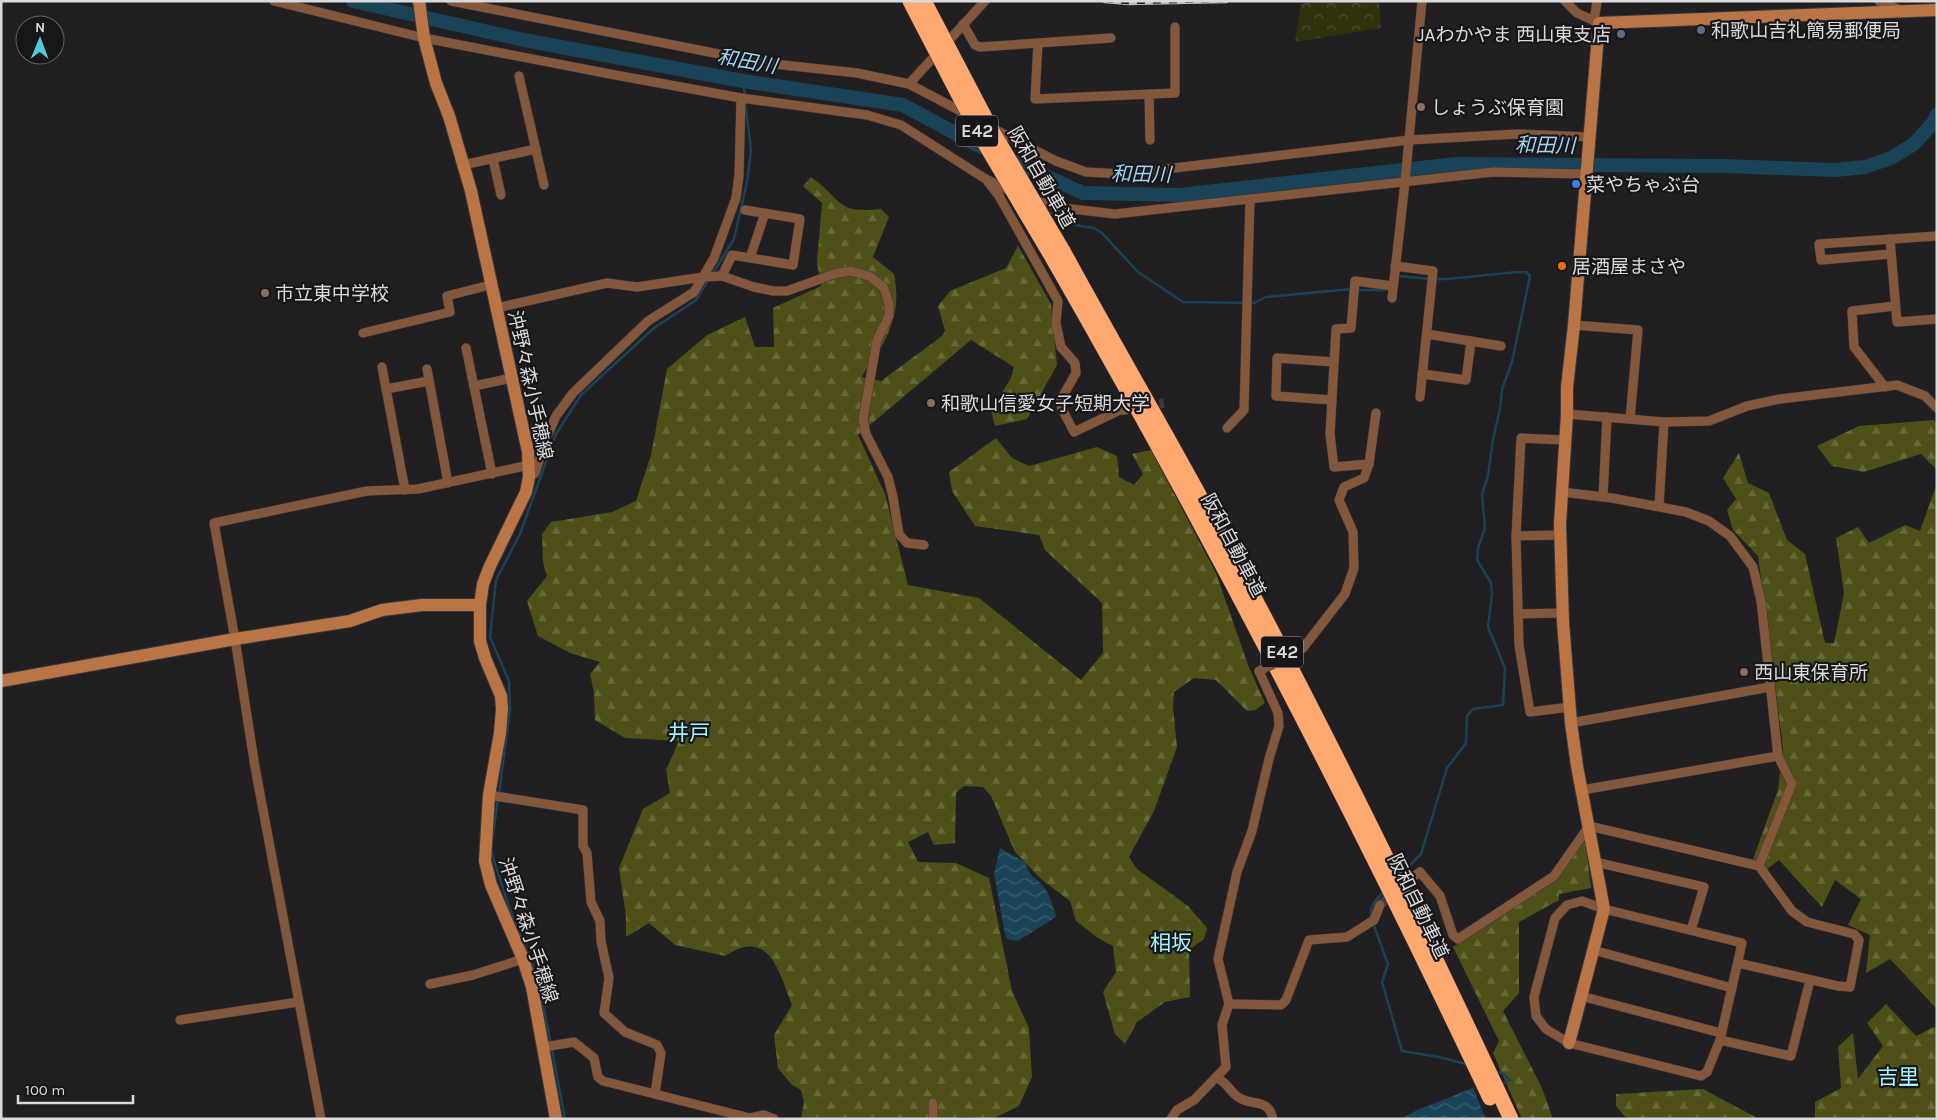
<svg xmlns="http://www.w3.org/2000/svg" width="1938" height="1120" font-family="Karla,'Noto Sans JP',sans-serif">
<defs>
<pattern id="forest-firs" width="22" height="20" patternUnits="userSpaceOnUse" patternTransform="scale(1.25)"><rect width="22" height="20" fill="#4e5017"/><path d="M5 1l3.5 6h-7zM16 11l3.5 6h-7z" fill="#676938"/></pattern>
<pattern id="park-crowns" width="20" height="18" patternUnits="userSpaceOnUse" patternTransform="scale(1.25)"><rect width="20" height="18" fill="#31320d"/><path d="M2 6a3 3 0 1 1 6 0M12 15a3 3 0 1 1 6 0" fill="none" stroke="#4e4f30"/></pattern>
<pattern id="water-waves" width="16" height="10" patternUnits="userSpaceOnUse" patternTransform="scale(1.25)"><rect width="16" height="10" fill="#194357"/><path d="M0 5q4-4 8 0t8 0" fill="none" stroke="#3a5e6f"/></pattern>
</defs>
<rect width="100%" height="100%" fill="#211f22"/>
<g fill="url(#forest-firs)">
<path d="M811,177C844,200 834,214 881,209L889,217L873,257L894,274C899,299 896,317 885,340C879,353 868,364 862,377L881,381L942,336L945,331L938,306L950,291L1006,268L1017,248V244L1051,304L1057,365L1027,419L995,426L991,410L1011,378L1014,367L971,340L858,435L885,494L908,585L979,598L1081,680L1103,653L1102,603L1045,550L1039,535L975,526L952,491L949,472L996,438L1012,458L1029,466L1097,447L1117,456L1119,477L1134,485L1143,474L1132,454L1151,450L1216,573L1248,665L1265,703L1255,710L1247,711L1216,680L1194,678L1174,692L1173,707L1177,747L1154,811L1129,857L1137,869L1188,906L1207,928L1204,939L1189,950L1190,997L1165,1002L1137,1022L1125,1044L1115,1034L1103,992L1116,972L1113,946L1098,938L1076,921L1070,901L1041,879L1015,852L991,796L983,787L964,786L956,793L955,843L934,845L928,832L908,842L918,862L956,863L989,878L1012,991L1029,1028L1032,1077L1019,1106L992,1119L964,1117L941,1119H801L804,1102L801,1090L791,1084L778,1068L774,1035L792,1005C779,971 769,927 725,956L675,945L649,923L626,937V917L619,868L643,809L670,793L666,770L679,741L625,738L595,720L594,693L590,674L600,662L570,653L538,636L527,601L547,576L543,562L542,534L551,522L612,512L636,501L651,455L667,369L707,335L745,317L755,347H774L773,308L821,286L817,262L822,203L803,186Z"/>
<polygon points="1934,420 1937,424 1937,470 1921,454 1864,472 1832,466 1817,446 1859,426"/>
<polygon points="1739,453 1748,483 1769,493 1787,540 1805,554 1825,643 1834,643 1844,593 1836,538 1858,527 1869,543 1905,525 1920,531 1937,483 1937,1009 1890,959 1866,973 1870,935 1848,925 1861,899 1835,880 1822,907 1779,860 1766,870 1753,859 1778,790 1783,747 1758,556 1733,530 1727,510 1736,499 1723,478"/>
<polygon points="1585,838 1591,888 1559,894 1559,900 1519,922 1519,993 1503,1011 1542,1088 1553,1119 1522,1119 1493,1053 1499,1041 1453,947 1558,878"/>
<polygon points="1886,1004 1916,1036 1934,1027 1937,1028 1937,1119 1815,1119 1815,1102 1841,1088 1838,1047 1853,1033 1858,1079 1883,1046 1867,1023"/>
<polygon points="1703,1089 1759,1119 1627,1119 1616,1106 1616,1094"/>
</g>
<polygon fill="url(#park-crowns)" points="1315,1 1379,1 1381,28 1295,42 1301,4"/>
<g fill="url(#water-waves)">
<path d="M1000,848L1025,862C1031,880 1034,875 1044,887C1050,895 1053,907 1056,917L1018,941L1006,939L994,874Z"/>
<polygon points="1473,1088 1486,1119 1401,1119 1417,1110"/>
</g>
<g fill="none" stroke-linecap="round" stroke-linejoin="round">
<g stroke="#194357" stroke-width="2.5">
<polyline points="743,81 745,96"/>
<polyline points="1045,210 1075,225 1094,228 1102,233 1138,272 1183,302 1254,303 1266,297 1352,289"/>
<polyline points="712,275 734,239 747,182 751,150 745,101"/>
<path d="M1397,278L1398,276C1414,277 1430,280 1445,279C1472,278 1499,272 1526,272L1530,276L1512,362L1502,389L1500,409L1493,439L1488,476L1482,494L1485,528L1478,548L1477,560L1491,583L1492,594L1488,627L1505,668L1503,705L1473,709L1467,716L1466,743L1447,768L1421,854L1400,875"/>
<polyline points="1357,290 1385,290 1388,287"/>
<polyline points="499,794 510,710 509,681 490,637 496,580 520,534 556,434 581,395 654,328 696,300 709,279"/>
<polyline points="492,841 498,799"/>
<polyline points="491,851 509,907 537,977 551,1044"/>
<path d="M1371,918C1369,906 1376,900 1384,891"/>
<polyline points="1373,923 1388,964 1382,982 1402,1051 1439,1057 1466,1064"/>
<polyline points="552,1049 565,1119"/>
<polyline points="1496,1072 1502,1073 1510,1080 1500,1085"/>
</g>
<polyline stroke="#194357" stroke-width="14" points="353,1 524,40 743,81 903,105 975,144 1083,193 1179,195 1456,164 1723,166 1835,170 1865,167 1891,158 1914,144 1933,123 1937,114"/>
<g stroke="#3d3b3e" stroke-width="9" stroke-dasharray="9 4.5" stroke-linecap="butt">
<polyline points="1146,406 1164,403"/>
<polyline points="1380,905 1410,879"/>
</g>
<defs>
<g id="street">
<polyline points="274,1 424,38 610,74 741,98 867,115 901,125 984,178 1012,192"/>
<polyline points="451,1 765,63 857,73 909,84 968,115"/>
<polyline points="1565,1 1577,13 1599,23"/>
<polyline points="1879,1 1900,10"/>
<polyline points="1594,21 1597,1"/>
<polyline points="963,24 975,45 980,47 1111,38"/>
<polyline points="1038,43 1035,99 1175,93 1175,27"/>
<polyline points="519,76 544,185"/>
<polyline points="909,84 985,1"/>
<polyline points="1149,94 1150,140"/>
<polyline points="992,128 1056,161 1086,172 1124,174 1409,140 1517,134 1591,137"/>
<polyline points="493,159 501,195"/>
<polyline points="463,165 536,149"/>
<polyline points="988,182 999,196 1058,301 1056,323 1061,347 1075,363 1076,373 1060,401 1062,409 1074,432 1120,410 1126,410"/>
<polyline points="1033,200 1063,208 1115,214 1493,172 1587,174"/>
<polyline points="1890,239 1897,322 1937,319"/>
<polyline points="1891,254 1821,260 1819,244 1937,236"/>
<polyline points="750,258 765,213"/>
<polyline points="1395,266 1433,271 1420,397"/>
<polyline points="722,276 732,255 793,265 800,219 745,210"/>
<polyline points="1392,298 1405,182 1422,1"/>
<polyline points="496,308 607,283 637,287 703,277 722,276 754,287 773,291 787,291 837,273 851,271 871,277 884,288 889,304 889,316 877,340 863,419 866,434 888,477 893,497 899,534 907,543 924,545"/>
<polyline points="1574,325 1638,330 1630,419"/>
<polyline points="363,333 450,312 447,296 490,285"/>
<polyline points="1427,334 1501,346"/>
<polyline points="466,348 492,474"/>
<polyline points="382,367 405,490"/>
<polyline points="427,369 448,483"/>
<polyline points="1422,374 1466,380 1471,341"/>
<polyline points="474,386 512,378"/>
<polyline points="1885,387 1854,347 1852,311 1895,306"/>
<polyline points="386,389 429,381"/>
<polyline points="1332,400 1276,396 1277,358 1334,362"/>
<polyline points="1567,414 1664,422 1709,421 1747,406 1780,399 1897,385 1925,396 1937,408"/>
<polyline points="1227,428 1244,410 1250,199"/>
<polyline points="1565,440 1521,438 1516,536 1519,645 1530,712 1570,707"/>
<polyline points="1369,464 1334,467 1330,434 1336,329 1351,328 1355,281 1393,286"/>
<polyline points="529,477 535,473 546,439 556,416 573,393 648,321 694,292 714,258 736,198 739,175 741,98"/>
<polyline points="1562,492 1612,498 1686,512 1709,521 1730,536 1753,567 1761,601 1778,756 1792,784 1759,866"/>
<polyline points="1603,497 1607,417"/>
<polyline points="1659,506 1664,422"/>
<polyline points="1516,536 1560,535"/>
<polyline points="1518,614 1562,613"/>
<polyline points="1303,648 1345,594 1354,568 1353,532 1339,500 1344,487 1364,478 1369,464 1376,413"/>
<polyline points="1571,723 1770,687"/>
<polyline points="1582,790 1778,756"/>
<polyline points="489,795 583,810 583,846 587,853 591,902 600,921 601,941 609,978 604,1013 625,1032 657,1045 661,1053 655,1094"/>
<polyline points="1595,862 1704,887 1691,930"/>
<polyline points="1410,879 1420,872 1440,896 1453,935 1458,939 1554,876 1589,826 1759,866 1792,911 1807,922 1854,934 1859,940 1850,987 1838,986 1738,963"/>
<polyline points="1593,950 1732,988"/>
<polyline points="430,984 473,975 523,959"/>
<polyline points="1581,996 1721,1033"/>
<polyline points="1229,1004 1281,1005 1286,1000 1309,940 1347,937 1374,920 1380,905"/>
<polyline points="180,1020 298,1002"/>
<polyline points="1720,1040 1742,943 1604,909 1582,901 1567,905 1555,918 1534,997 1536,1016 1546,1029 1569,1043 1701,1076 1707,1072 1720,1040 1791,1056 1810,980"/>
<polyline points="544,1047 574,1042 594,1058 598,1077 603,1081 750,1118 764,1115 774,1119"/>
<path d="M1217,1078C1228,1083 1229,1091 1238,1097C1252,1107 1268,1097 1273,1119"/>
<polyline points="933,1103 933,1119"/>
<polyline points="321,1119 255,767 235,639 214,523 367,491 418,489 529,465"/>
<polyline points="1171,1119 1177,1110 1194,1100 1226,1067 1222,1025 1229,1004 1218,959 1237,872 1252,831 1269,759 1279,726 1278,713 1259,671 1263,669"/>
</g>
<g id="secondary">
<polyline points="419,1 424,38 436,83 449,116 471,191 528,452 529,477 526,492 490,566 483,584 480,605 480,641 485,658 501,696 502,709 500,733 489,795 485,861 491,885 523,959 532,987 556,1119"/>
<polyline points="1,681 235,639 350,621 382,610 422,605 480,605"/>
<polyline points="1569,1043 1604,909 1577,766 1571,723 1563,622 1560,524 1567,414 1567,387 1574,325 1599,23 1937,10"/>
</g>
<g id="highway">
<path d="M1063,251C1113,343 1166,433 1216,526C1321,720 1418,919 1511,1119"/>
<path d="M1052,257C1209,531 1355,812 1490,1098"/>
</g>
</defs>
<use href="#street" stroke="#3b393c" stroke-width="10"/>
<use href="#secondary" stroke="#3b393c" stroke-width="14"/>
<use href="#highway" stroke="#3b393c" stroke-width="16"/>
<use href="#street" stroke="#82573b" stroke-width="9"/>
<use href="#secondary" stroke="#ba7547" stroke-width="12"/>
<use href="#highway" stroke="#ffa870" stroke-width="15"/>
<defs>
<polyline id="rail" points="1105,1 1128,3 1226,1"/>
</defs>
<use href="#rail" stroke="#bbbabc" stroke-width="4.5"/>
<use href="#rail" stroke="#181619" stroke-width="2.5" stroke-dasharray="8" stroke-linecap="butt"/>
<defs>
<polyline id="street-bridge" points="1263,669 1303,648"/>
<g id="highway-bridge">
<polyline points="910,1 978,132 1052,257"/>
<polyline points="924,1 991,129 1063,251"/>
</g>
</defs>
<use href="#street-bridge" stroke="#3b393c" stroke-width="10" stroke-linecap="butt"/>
<use href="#highway-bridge" stroke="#3b393c" stroke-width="16" stroke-linecap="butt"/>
<use href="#street-bridge" stroke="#82573b" stroke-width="9"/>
<use href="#highway-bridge" stroke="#ffa870" stroke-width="15"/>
</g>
<g fill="#5c6f8a" stroke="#181619" stroke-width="2">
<circle cx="1701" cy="30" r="5"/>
<circle cx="1621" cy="34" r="5"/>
</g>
<g fill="#8d6e63" stroke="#181619" stroke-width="2">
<circle cx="1421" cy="107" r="5"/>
<circle cx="265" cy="293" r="5"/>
<circle cx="931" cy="403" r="5"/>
<circle cx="1744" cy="672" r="5"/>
</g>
<circle fill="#3f7fe0" stroke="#181619" stroke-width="2" cx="1576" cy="184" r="5"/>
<circle fill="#e8710a" stroke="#181619" stroke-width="2" cx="1562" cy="266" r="5"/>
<g text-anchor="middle" stroke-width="4.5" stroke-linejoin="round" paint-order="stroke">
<g fill="#181619" stroke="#a09ea1" stroke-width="1">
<rect x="956" y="115.5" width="42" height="31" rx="4"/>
<rect x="1261" y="636.5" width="42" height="31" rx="4"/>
</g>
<g font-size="18" font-weight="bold" fill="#dad9db">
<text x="977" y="137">E42</text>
<text x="1282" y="658">E42</text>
</g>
<g font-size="19" fill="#dad9db" stroke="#181619" text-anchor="start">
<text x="1711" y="37">和歌山吉礼簡易郵便局</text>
<text x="1611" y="41" text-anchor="end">JAわかやま 西山東支店</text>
<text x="1431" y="114">しょうぶ保育園</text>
<text x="1586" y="191">菜やちゃぶ台</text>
<text x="1572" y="273">居酒屋まさや</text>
<text x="275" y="300">市立東中学校</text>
<text x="941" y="410">和歌山信愛女子短期大学</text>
<text x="1754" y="679">西山東保育所</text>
</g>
<g font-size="19" fill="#dad9db" stroke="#181619">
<text transform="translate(1042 177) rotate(60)" y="7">阪和自動車道</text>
<text transform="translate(531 385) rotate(78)" y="7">沖野々森小手穂線</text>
<text transform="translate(1234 545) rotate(62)" y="7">阪和自動車道</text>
<text transform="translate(1419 906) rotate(64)" y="7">阪和自動車道</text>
<text transform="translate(529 930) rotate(72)" y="7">沖野々森小手穂線</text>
</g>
<g font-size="20" font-style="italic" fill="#9ad5f6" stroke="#181619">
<text transform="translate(747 61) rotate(10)" y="7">和田川</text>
<text transform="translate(1545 145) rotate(1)" y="7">和田川</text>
<text transform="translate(1141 174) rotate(1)" y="7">和田川</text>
</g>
<g font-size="21" fill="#a2f4fc" stroke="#181619">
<text x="689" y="740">井戸</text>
<text x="1171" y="950">相坂</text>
<text x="1898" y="1084">吉里</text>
</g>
</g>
<rect width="1938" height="1120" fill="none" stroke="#dad9db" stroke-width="5"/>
<g transform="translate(40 40) rotate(1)"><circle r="24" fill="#181619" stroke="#666467"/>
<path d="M0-4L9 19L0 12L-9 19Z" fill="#52cbd8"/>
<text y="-8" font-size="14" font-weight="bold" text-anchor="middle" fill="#dad9db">N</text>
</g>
<path d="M18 1095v8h115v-8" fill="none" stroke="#dad9db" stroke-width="2.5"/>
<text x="25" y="1095" font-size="15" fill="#dad9db" stroke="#181619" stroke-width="4" paint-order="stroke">100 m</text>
</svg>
